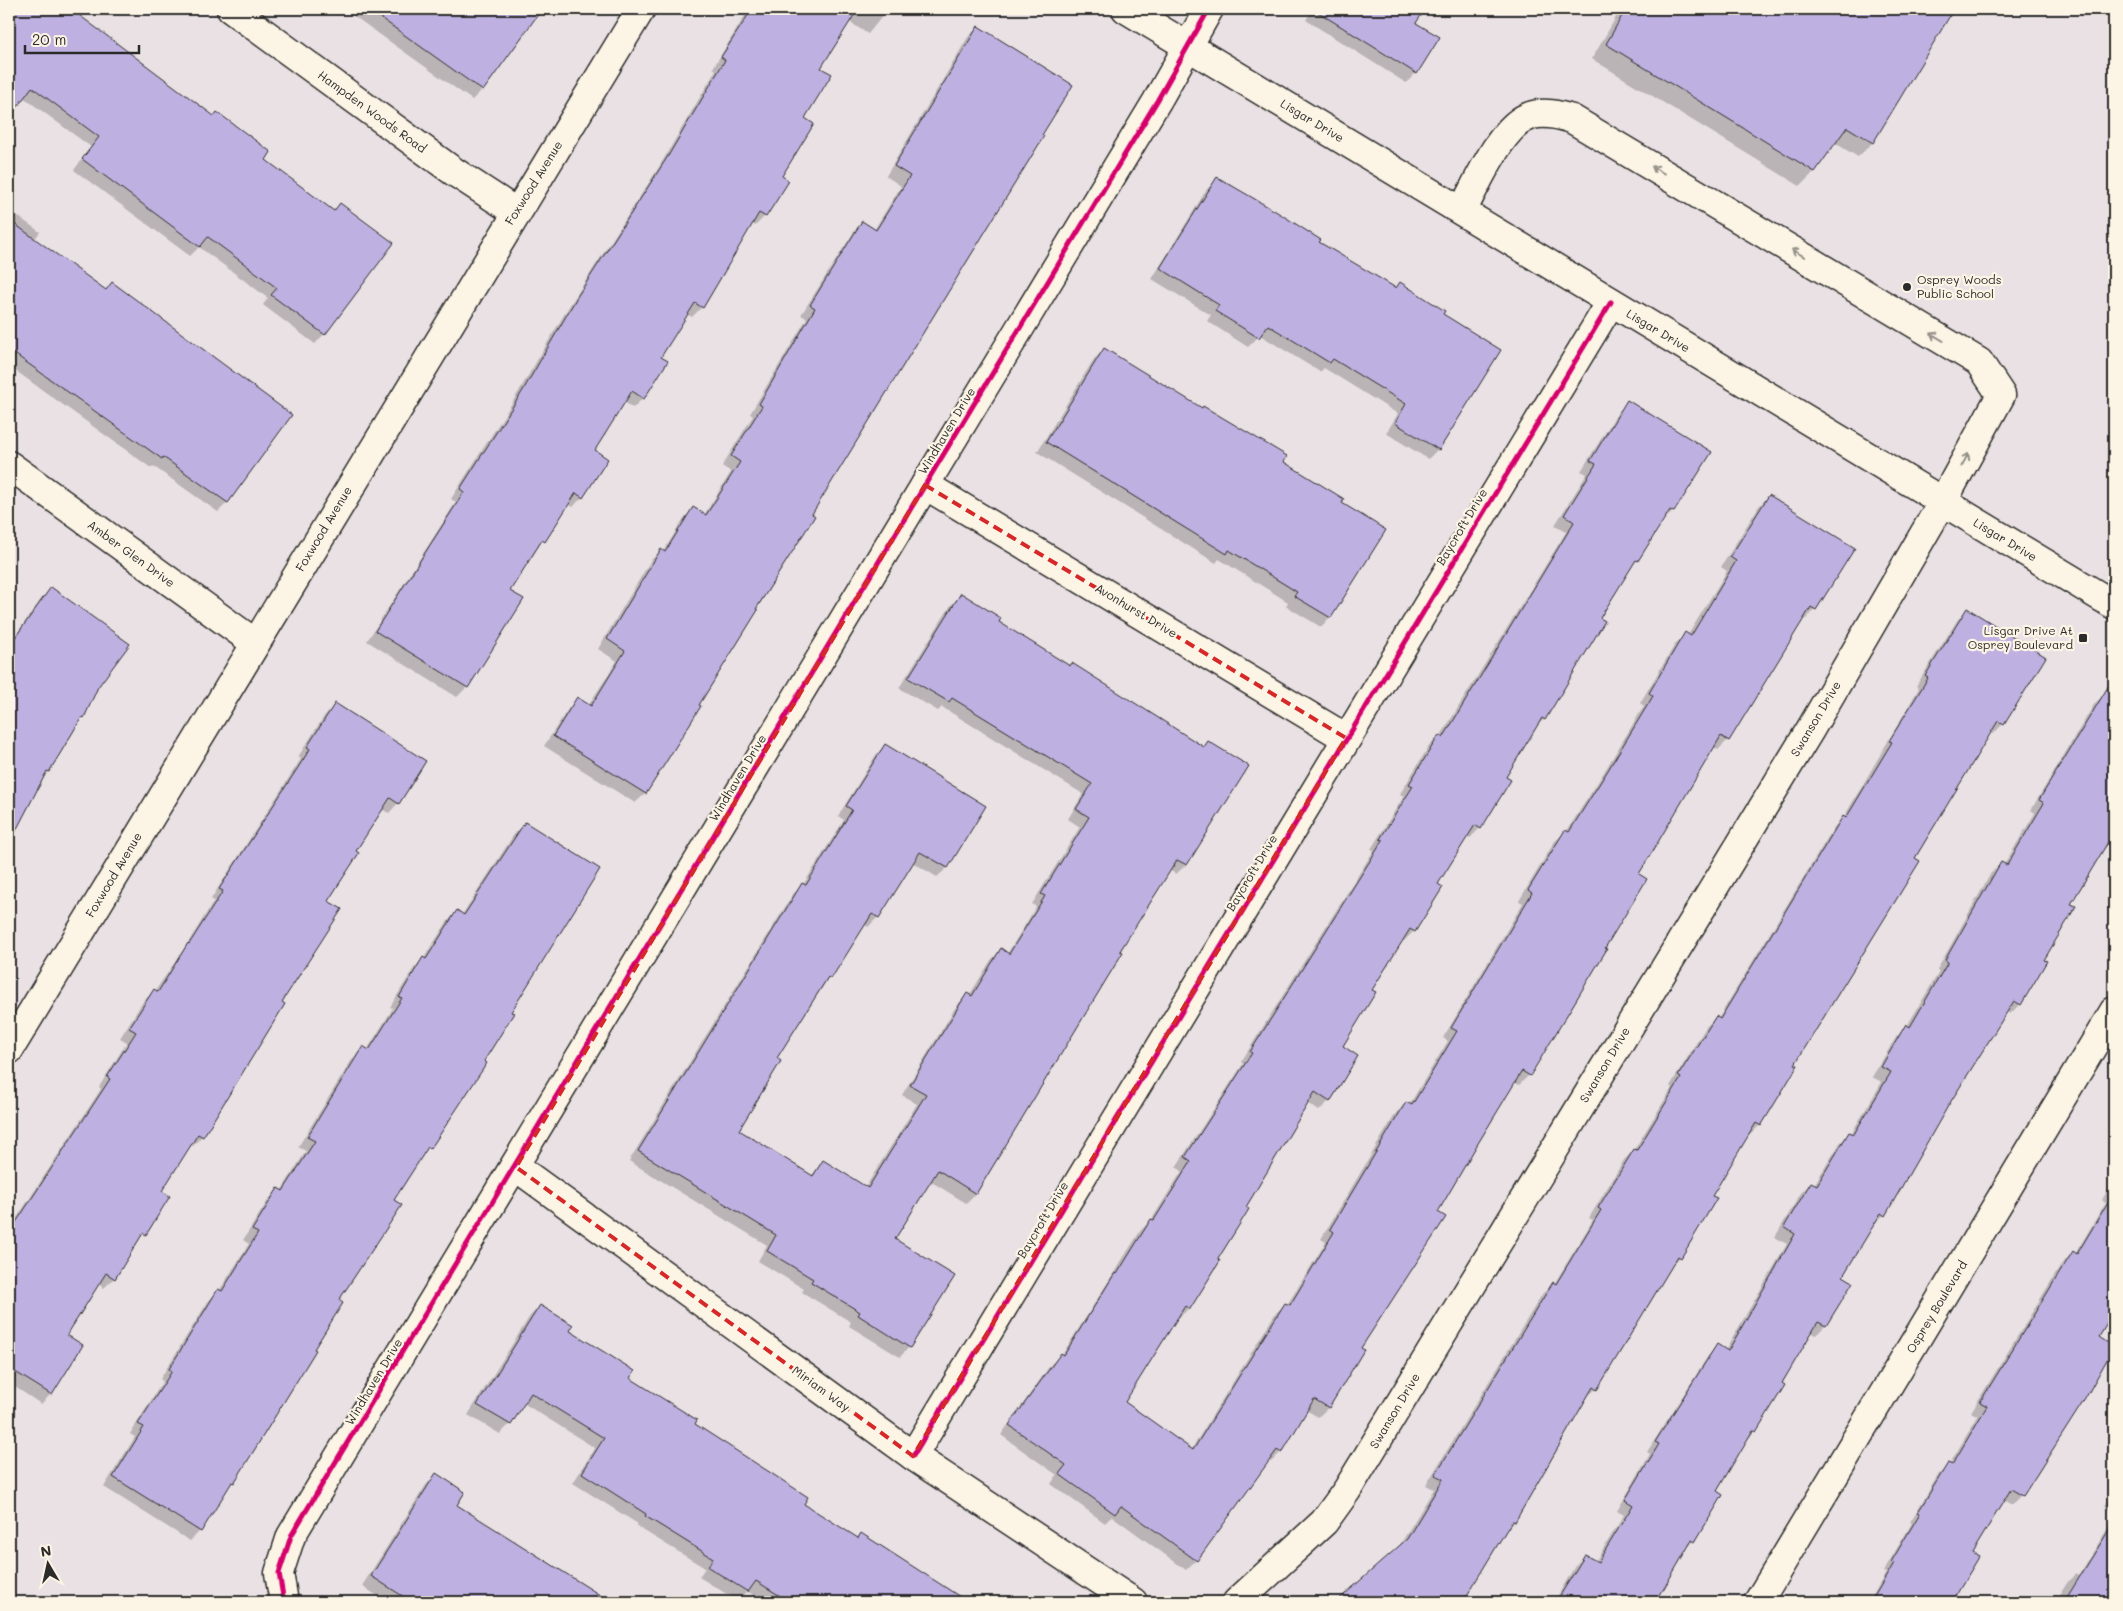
<svg xmlns="http://www.w3.org/2000/svg" width="2123" height="1611" font-family="Mali,sans-serif">
<rect width="100%" height="100%" fill="#e9e1e4"/>
<filter id="ink" filterUnits="userSpaceOnUse"><feTurbulence type="fractalNoise" baseFrequency=".02" numOctaves="2"/><feDisplacementMap in="SourceGraphic" scale="10" xChannelSelector="R" yChannelSelector="G"/><feConvolveMatrix kernelMatrix="1 2 1 2 8 2 1 2 1" color-interpolation-filters="sRGB"/></filter>
<g filter="url(#ink)">
<g fill="#0003">
<polygon points="9,9 68,9 116,43 264,160 324,334 315,344 263,305 268,298 199,247 190,256 74,170 91,147 23,97 9,113"/>
<polygon points="344,9 541,9 482,90 472,100"/>
<polygon points="749,9 888,9 868,34 848,21 819,68 803,118 765,216 755,226 751,223 702,307 692,317 687,314 659,358 643,398 633,408 624,402 593,450 582,497 573,507 568,504 508,591 522,600 467,687 457,697 367,641 456,502 451,499 512,403 568,308 659,167 716,70 713,68"/>
<polygon points="1313,9 1423,9 1414,23 1416,73 1406,83 1306,20"/>
<polygon points="1613,9 1953,9 1872,143 1858,157 1835,143 1814,172 1800,186 1592,59 1619,12"/>
<polygon points="978,27 810,514 814,517 697,705 700,707 645,794 635,803 544,746 568,709 577,699 588,706 617,661 598,649 651,560 661,551 663,552 684,518 694,508 704,515 731,472 722,466 753,416 750,414 807,318 801,315 853,233 862,223 874,230 901,186 886,176 968,37"/>
<polygon points="1217,179 1394,289 1400,284 1441,315 1438,449 1428,459 1386,433 1398,414 1324,368 1320,372 1260,335 1248,347 1207,321 1211,315 1152,279 1207,189"/>
<polygon points="9,210 40,232 34,240 105,291 112,284 290,415 227,503 218,512 153,466 151,468 9,366"/>
<polygon points="1104,350 1340,504 1330,617 1321,627 1286,606 1288,602 1219,559 1216,563 1037,452 1094,359"/>
<polygon points="1628,402 1710,453 1673,512 1662,521 1637,560 1628,569 1599,618 1544,719 1535,728 1504,777 1480,828 1470,838 1467,836 1436,884 1414,931 1404,941 1402,940 1371,990 1341,1047 1329,1101 1319,1111 1307,1103 1244,1207 1189,1308 1179,1318 1177,1316 1123,1403 1191,1450 1275,1314 1285,1304 1287,1305 1326,1242 1321,1239 1396,1113 1406,1103 1409,1105 1448,1041 1443,1038 1523,903 1519,901 1555,841 1566,832 1598,782 1644,706 1640,703 1676,643 1686,634 1688,635 1727,571 1721,567 1759,506 1769,496 1815,609 1806,619 1803,617 1728,740 1718,750 1713,747 1637,875 1529,1075 1519,1085 1514,1082 1476,1144 1359,1348 1362,1350 1328,1408 1318,1417 1306,1410 1281,1452 1271,1462 1268,1460 1196,1560 1186,1570 1112,1516 1105,1523 1051,1484 1057,1475 1001,1435 1051,1364 1062,1355 1106,1285 1141,1230 1152,1219 1182,1171 1176,1167 1243,1064 1241,1062 1374,850 1371,849 1404,796 1400,794 1429,746 1440,737 1566,532 1555,525 1587,474 1581,471 1618,412"/>
<polygon points="52,589 97,687 83,717 77,723 43,777 9,837 9,639 12,640 42,598"/>
<polygon points="961,595 997,623 1203,747 1208,743 1247,767 1186,865 1176,874 1169,870 1119,951 976,1193 966,1203 930,1181 894,1239 909,1347 900,1357 849,1326 851,1322 802,1292 804,1289 758,1261 767,1245 629,1161 793,894 803,885 844,820 838,816 876,755 885,745 985,806 947,868 937,877 912,862 878,917 868,927 864,924 775,1059 737,1131 811,1176 823,1162 865,1188 917,1104 902,1095 957,1005 967,995 969,996 991,960 1001,950 1007,954 1036,907 1032,904 1080,827 1068,819 1083,794 942,707 938,711 899,688 951,605"/>
<polygon points="1967,610 2003,724 1993,734 1990,732 1793,1064 1760,1125 1750,1135 1748,1134 1710,1196 1680,1257 1671,1266 1596,1389 1585,1398 1514,1522 1505,1531 1462,1602 1339,1602 1398,1548 1434,1489 1426,1485 1543,1293 1554,1284 1593,1220 1589,1218 1624,1160 1634,1150 1672,1088 1670,1086 1706,1027 1716,1017 1718,1019 1834,827 1844,817 1919,688 1916,686 1958,619"/>
<polygon points="2105,694 2114,699 2114,839 2101,852 2070,904 2020,1004 2010,1014 2006,1011 1947,1105 1884,1215 1873,1224 1841,1277 1825,1326 1816,1335 1811,1332 1755,1431 1745,1442 1715,1492 1694,1541 1684,1551 1657,1598 1663,1602 1554,1602 1575,1566 1585,1556 1595,1562 1624,1515 1617,1511 1650,1454 1647,1452 1708,1356 1717,1346 1725,1351 1787,1244 1775,1237 1801,1193 1811,1183 1814,1185 1840,1143 1850,1133 1851,1134 1882,1082 1872,1077 1897,1036 1907,1026 1939,972 1937,970 1991,873 2001,863 2004,865 2035,813 2031,810 2095,703"/>
<polygon points="335,705 398,803 389,813 381,809 354,851 327,901 281,1002 202,1136 193,1146 190,1145 161,1192 168,1196 114,1278 104,1288 98,1284 65,1335 51,1394 41,1404 9,1383 9,1230 101,1089 99,1087 127,1042 120,1038 144,1000 155,991 184,949 214,901 211,899 301,759 298,757 325,715"/>
<polygon points="525,823 509,1012 482,1062 485,1063 392,1201 233,1482 225,1490 200,1531 190,1541 104,1487 135,1437 130,1434 163,1381 160,1379 209,1300 219,1291 249,1244 243,1240 269,1199 278,1189 281,1191 306,1151 298,1147 353,1058 363,1048 367,1050 393,1008 390,1007 414,968 424,958 447,922 457,912 462,915 515,833"/>
<polygon points="2114,1179 2114,1309 2098,1337 2113,1346 2055,1446 2045,1456 2022,1495 2012,1505 2003,1500 1970,1554 1977,1558 1950,1602 1869,1602 1886,1573 1883,1572 1912,1523 1910,1522 1939,1474 1949,1465 1978,1416 1971,1412 2063,1262 2073,1253 2075,1254 2106,1202 2102,1200"/>
<polygon points="540,1306 568,1331 629,1378 802,1504 857,1538 861,1535 954,1602 765,1602 747,1591 738,1601 699,1577 705,1568 636,1526 638,1524 573,1483 595,1448 523,1403 510,1424 500,1434 468,1415 530,1316"/>
<polygon points="436,1475 456,1505 594,1602 387,1602 362,1586 426,1485"/>
<polygon points="2114,1490 2114,1512 2105,1506"/>
<polygon points="2114,1518 2114,1602 2055,1602 2067,1583 2076,1573 2079,1575"/>
</g>
<g fill="#beb1e2" stroke="#2b2b2b">
<polygon points="9,9 71,9 214,116 217,112 271,152 266,160 334,211 340,203 394,243 325,335 271,295 277,288 208,237 200,247 82,159 99,137 32,87 9,118"/>
<polygon points="368,9 542,9 483,91"/>
<polygon points="752,9 858,9 821,68 832,74 805,118 814,124 782,176 789,181 766,217 759,213 703,308 695,303 661,357 668,361 644,399 632,391 595,450 608,459 583,498 576,493 545,542 542,540 510,591 524,599 468,688 375,631 464,492 460,489 522,392 577,297 668,156 725,60 721,57"/>
<polygon points="1313,9 1425,9 1416,23 1440,37 1417,74"/>
<polygon points="1626,9 1954,9 1873,143 1847,127 1815,172 1606,44"/>
<polygon points="978,26 1073,85 1042,135 1044,136 812,514 815,516 756,609 758,610 699,705 701,706 646,794 553,736 577,697 591,706 625,651 607,639 661,549 665,552 693,507 706,515 740,462 731,456 762,406 759,404 815,308 810,305 862,221 876,230 910,176 894,166"/>
<polygon points="1217,177 1277,212 1321,240 1319,242 1396,288 1400,282 1445,311 1443,314 1501,350 1439,450 1395,423 1406,404 1333,359 1330,363 1268,325 1259,338 1215,311 1219,305 1160,268"/>
<polygon points="9,220 106,290 112,282 292,415 228,503 163,457 162,459 9,350"/>
<polygon points="1104,348 1202,408 1203,406 1287,456 1284,462 1344,499 1342,503 1386,530 1331,618 1294,596 1297,592 1229,550 1227,554 1046,442"/>
<polygon points="1627,400 1712,452 1674,512 1670,510 1638,561 1636,560 1600,618 1605,621 1545,720 1542,718 1506,777 1511,780 1481,829 1475,825 1438,884 1443,887 1415,932 1410,929 1372,990 1376,992 1343,1046 1358,1056 1330,1102 1315,1092 1246,1207 1249,1209 1218,1259 1220,1261 1190,1309 1185,1306 1125,1402 1180,1441 1193,1450 1285,1303 1290,1305 1334,1232 1330,1229 1406,1102 1412,1105 1457,1031 1451,1028 1532,893 1528,890 1565,830 1569,832 1608,770 1653,696 1649,693 1685,632 1691,636 1736,561 1730,557 1769,495 1855,548 1816,610 1811,607 1729,741 1721,736 1639,874 1647,879 1605,948 1607,949 1530,1076 1522,1071 1477,1145 1438,1212 1446,1217 1361,1348 1364,1350 1329,1408 1314,1399 1282,1453 1277,1450 1197,1561 1121,1506 1115,1514 1059,1474 1066,1465 1009,1425 1061,1353 1064,1355 1115,1273 1117,1274 1151,1219 1154,1220 1191,1161 1185,1157 1252,1053 1250,1052 1383,840 1380,839 1413,786 1409,784 1439,735 1443,738 1574,522 1564,515 1596,464 1590,461"/>
<polygon points="51,587 130,644 98,687 84,718 82,717 49,772 47,771 9,844 9,646"/>
<polygon points="961,593 1001,618 999,622 1070,666 1072,663 1204,747 1208,741 1249,766 1187,865 1177,860 1120,951 1123,952 976,1194 938,1170 895,1239 955,1276 910,1348 858,1315 860,1312 811,1282 813,1279 767,1251 776,1235 638,1151 802,883 806,885 852,810 846,806 885,744 986,806 948,868 920,852 879,918 872,914 831,979 828,977 777,1058 781,1061 739,1130 813,1176 823,1160 868,1188 926,1094 910,1085 967,993 972,996 1001,948 1009,954 1045,896 1041,894 1089,817 1076,809 1092,784 952,698 949,702 908,678"/>
<polygon points="1967,608 2046,657 2004,725 1998,721 1915,858 1920,861 1795,1064 1798,1065 1761,1126 1756,1123 1712,1196 1717,1198 1681,1258 1678,1256 1597,1390 1593,1387 1515,1522 1512,1521 1463,1602 1336,1602 1407,1539 1443,1479 1435,1475 1553,1282 1556,1284 1601,1210 1598,1208 1634,1149 1637,1150 1681,1078 1678,1076 1716,1016 1720,1019 1843,816 1846,818 1892,742 1889,741 1928,678 1925,676"/>
<polygon points="2114,677 2114,832 2071,904 2076,906 2044,960 2047,961 2021,1005 2014,1001 1948,1106 1885,1216 1881,1213 1843,1276 1853,1282 1826,1326 1818,1322 1782,1383 1785,1385 1756,1432 1753,1430 1717,1491 1723,1495 1695,1542 1692,1540 1656,1602 1556,1602 1585,1555 1598,1562 1633,1505 1625,1500 1659,1444 1655,1442 1717,1344 1728,1351 1795,1234 1784,1227 1811,1182 1817,1185 1849,1132 1854,1134 1891,1072 1881,1067 1906,1024 1910,1027 1948,962 1945,960 2001,862 2007,865 2044,803 2039,800"/>
<polygon points="335,703 426,761 399,804 390,798 356,851 359,853 328,901 342,909 282,1002 285,1004 203,1137 198,1134 162,1191 170,1196 146,1235 143,1233 115,1279 106,1273 67,1335 83,1345 52,1395 9,1368 9,1233 110,1079 107,1077 136,1032 129,1028 154,989 158,992 188,943 189,944 223,891 219,889 310,749 307,747"/>
<polygon points="525,822 600,869 511,1012 514,1013 484,1061 487,1063 431,1148 428,1147 394,1200 402,1205 339,1300 343,1303 314,1349 316,1350 234,1483 232,1482 201,1532 113,1477 144,1427 138,1424 172,1371 169,1369 218,1289 222,1291 258,1233 252,1230 278,1188 283,1191 315,1141 307,1137 363,1046 369,1050 402,998 399,997 423,957 426,959 457,910 464,915"/>
<polygon points="2114,1192 2114,1312 2099,1337 2114,1347 2085,1399 2023,1496 2011,1489 1972,1553 1979,1557 1952,1602 1871,1602 1894,1563 1891,1562 1920,1513 1918,1512 1948,1463 1952,1465 1987,1406 1980,1402 2073,1251 2077,1254"/>
<polygon points="540,1305 573,1325 570,1331 635,1371 630,1378 697,1420 695,1424 808,1497 804,1504 858,1538 861,1533 968,1602 790,1602 756,1581 748,1592 708,1567 713,1558 645,1516 646,1514 582,1473 604,1438 531,1393 511,1425 477,1405"/>
<polygon points="436,1473 465,1492 457,1505 611,1602 412,1602 371,1576"/>
<polygon points="2114,1522 2114,1602 2064,1602"/>
</g>
<g fill="none" stroke-linecap="round" stroke-linejoin="round">
<defs>
<g id="minor">
<polyline points="231,9 453,171 516,212"/>
<polyline points="1126,9 2114,605"/>
<polyline points="9,465 255,643"/>
<polyline points="925,485 1346,738"/>
<polyline points="9,1050 641,9"/>
<polyline points="516,1167 913,1456 1133,1602"/>
<polyline points="913,1456 1611,302"/>
<polyline points="284,1602 279,1573 291,1536 925,485 1157,101 1209,9"/>
<path d="M1237,1602L1324,1522L1347,1490L1810,730L1942,503L2001,395L1979,362L1572,119C1559,115 1544,111 1530,116C1501,125 1476,186 1462,211"/>
<polyline points="1758,1602 2114,1011"/>
</g>
</defs>
<use href="#minor" stroke="#2b2b2b" stroke-width="31"/>
<use href="#minor" stroke="#fcf5e5" stroke-width="28"/>
<defs>
<g id="cycleway">
<polyline points="913,1456 1611,302"/>
<polyline points="284,1602 279,1573 291,1536 925,485 1157,101 1209,9"/>
</g>
</defs>
<use href="#cycleway" stroke="#fcf5e5" stroke-width="8"/>
<use href="#cycleway" stroke="#d6006c" stroke-width="5"/>
</g>
<defs><path id="oneway-shaft" d="M-6 0H5M1.5-3L5.5 0L1.5 3" fill="none" stroke-width="1.6" stroke-linecap="round" stroke-linejoin="round" transform="scale(1.25)"/></defs>
<g stroke="#949088">
<use href="#oneway-shaft" transform="translate(1658 170) rotate(-149)"/>
<use href="#oneway-shaft" transform="translate(1798 253) rotate(-149)"/>
<use href="#oneway-shaft" transform="translate(1937 337) rotate(-149)"/>
<use href="#oneway-shaft" transform="translate(1965 460) rotate(-61)"/>
</g>
</g>
<path fill="none" stroke="#d62828" stroke-width="4" stroke-dasharray="10 6" stroke-linejoin="round" d="M925,485L1346,738L913,1456L516,1167Z"/>
<g fill="#2b2b2b" stroke="#fcf5e5" stroke-width="2">
<circle cx="1907" cy="287" r="5"/>
<rect x="2078" y="633" width="10" height="10" rx="2.5"/>
</g>
<g text-anchor="middle" stroke-width="4.5" stroke-linejoin="round" paint-order="stroke">
<g font-size="12" fill="#2b2b2b" stroke="#fcf5e5">
<text transform="translate(372 112) rotate(36)" y="4">Hampden Woods Road</text>
<text transform="translate(1312 121) rotate(31)" y="4">Lisgar Drive</text>
<text transform="translate(534 183) rotate(-58)" y="4">Foxwood Avenue</text>
<text transform="translate(1658 331) rotate(31)" y="4">Lisgar Drive</text>
<text transform="translate(947 431) rotate(-59)" y="4">Windhaven Drive</text>
<text transform="translate(1462 527) rotate(-59)" y="4">Baycroft Drive</text>
<text transform="translate(324 529) rotate(-59)" y="4">Foxwood Avenue</text>
<text transform="translate(2005 540) rotate(31)" y="4">Lisgar Drive</text>
<text transform="translate(131 554) rotate(36)" y="4">Amber Glen Drive</text>
<text transform="translate(1136 611) rotate(31)" y="4">Avonhurst Drive</text>
<text transform="translate(1816 719) rotate(-59)" y="4">Swanson Drive</text>
<text transform="translate(738 778) rotate(-59)" y="4">Windhaven Drive</text>
<text transform="translate(1252 873) rotate(-59)" y="4">Baycroft Drive</text>
<text transform="translate(114 875) rotate(-59)" y="4">Foxwood Avenue</text>
<text transform="translate(1605 1065) rotate(-59)" y="4">Swanson Drive</text>
<text transform="translate(1043 1220) rotate(-59)" y="4">Baycroft Drive</text>
<text transform="translate(1937 1307) rotate(-59)" y="4">Osprey Boulevard</text>
<text transform="translate(374 1382) rotate(-59)" y="4">Windhaven Drive</text>
<text transform="translate(821 1389) rotate(36)" y="4">Miriam Way</text>
<text transform="translate(1395 1411) rotate(-59)" y="4">Swanson Drive</text>
</g>
<g font-size="12" fill="#2b2b2b" stroke="#fcf5e5" text-anchor="start">
<text x="1917" y="284">Osprey Woods<tspan x="1917" dy="14">Public School</tspan></text>
<text x="2073" y="635" text-anchor="end">Lisgar Drive At<tspan x="2073" dy="14">Osprey Boulevard</tspan></text>
</g>
</g>
<rect width="2123" height="1611" fill="none" stroke="#fcf5e5" stroke-width="30"/>
<rect x="15" y="15" width="2093" height="1581" fill="none" stroke="#2b2b2b" stroke-width="2" filter="url(#ink)"/>
<g transform="translate(48 1564) rotate(351)" stroke="#fcf5e5" stroke-width="4" paint-order="stroke">
<path d="M0-4L9 19L0 12L-9 19Z" fill="#2b2b2b"/>
<text y="-8" font-size="14" font-weight="bold" text-anchor="middle" fill="#2b2b2b">N</text>
</g>
<path d="M25 45v8h114v-8" fill="none" stroke="#2b2b2b" stroke-width="2.5"/>
<text x="32" y="45" font-size="15" fill="#2b2b2b" stroke="#fcf5e5" stroke-width="4" paint-order="stroke">20 m</text>
</svg>
